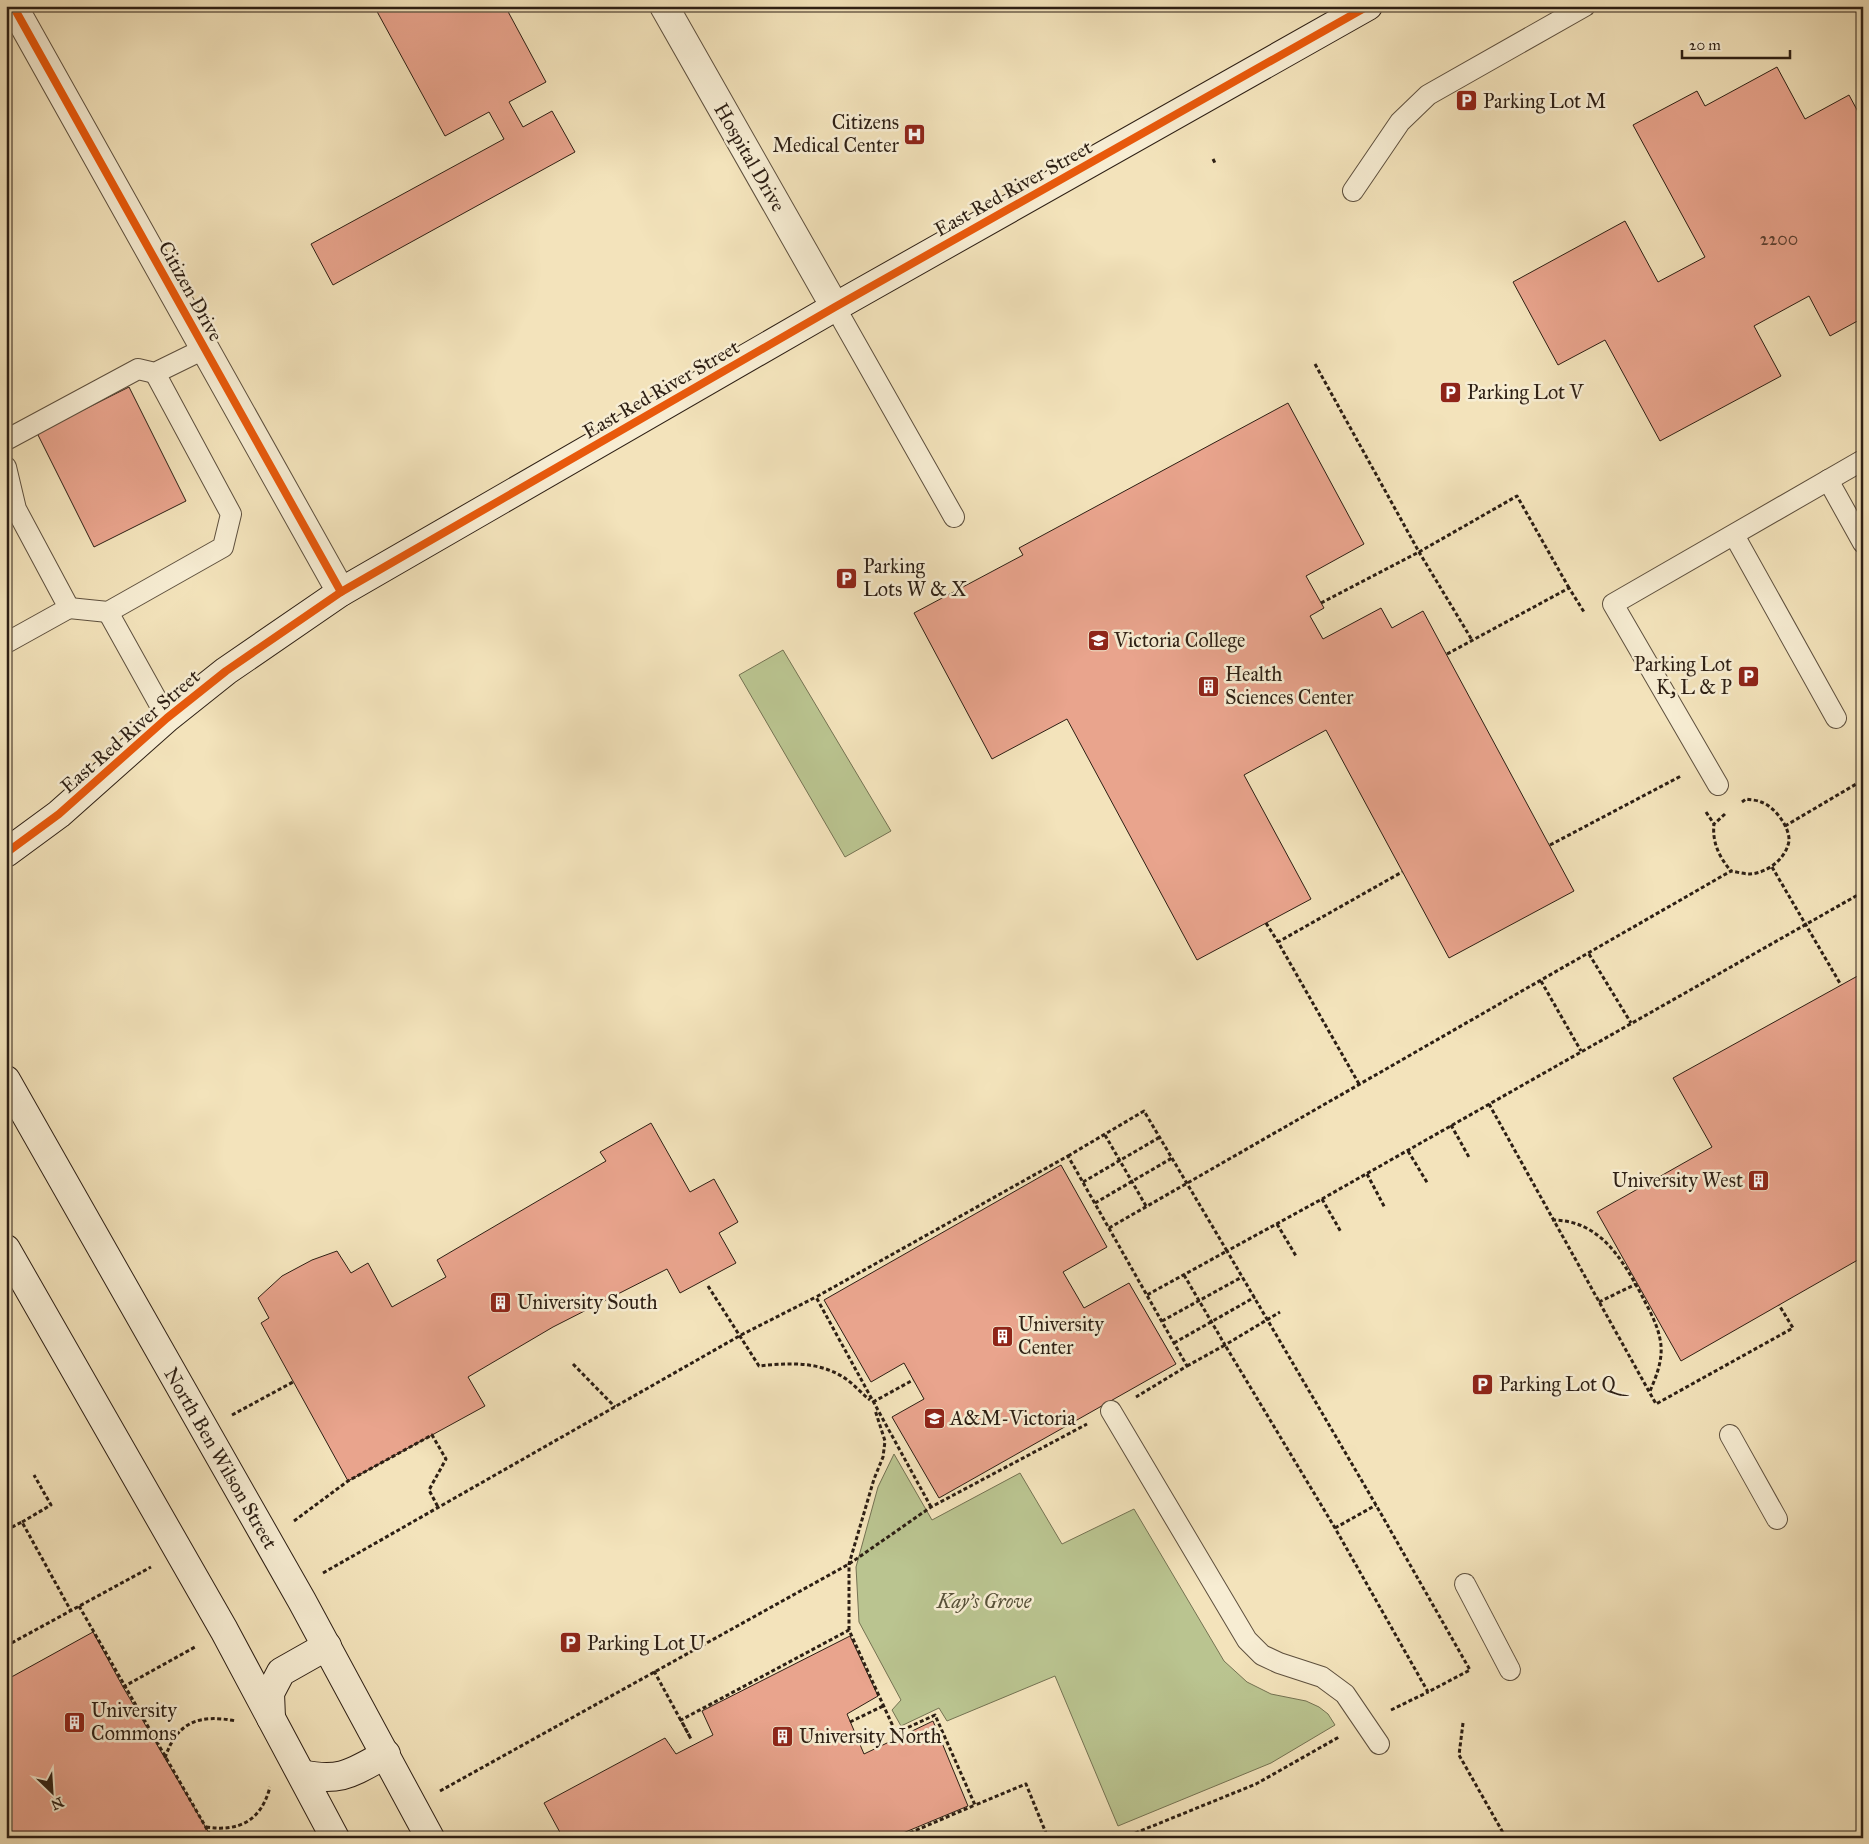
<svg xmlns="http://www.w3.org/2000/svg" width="1869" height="1844" font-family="'IM FELL Great Primer',serif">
<rect width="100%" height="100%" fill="#f3e3bb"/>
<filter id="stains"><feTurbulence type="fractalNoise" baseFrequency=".004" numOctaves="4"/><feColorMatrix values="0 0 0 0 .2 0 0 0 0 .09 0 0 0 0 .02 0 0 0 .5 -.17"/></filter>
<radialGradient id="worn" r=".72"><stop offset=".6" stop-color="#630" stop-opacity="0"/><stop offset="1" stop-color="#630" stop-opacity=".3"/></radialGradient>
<g fill="#bac490" stroke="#747252">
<polygon points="783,650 891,831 845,857 739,675"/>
<polygon points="894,1454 932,1520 1020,1473 1062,1544 1134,1509 1224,1661 1247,1682 1271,1694 1306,1701 1319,1707 1328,1714 1335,1725 1271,1763 1118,1826 1055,1676 947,1721 939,1708 901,1726 892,1710 901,1700 859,1622 856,1567 878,1487"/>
</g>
<g fill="#e9a48d" stroke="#2d1f14">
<polygon points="374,6 505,6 546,82 509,102 523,127 552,111 575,152 333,285 311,244 504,139 489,112 445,136"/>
<polygon points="1777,67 1805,119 1849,95 1863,121 1863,318 1830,336 1809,296 1754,326 1781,376 1660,441 1605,340 1558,365 1513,282 1625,221 1658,282 1705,257 1633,125 1697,91 1705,106"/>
<polygon points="129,387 186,501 94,547 37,433"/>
<polygon points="1288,403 1364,544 1306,576 1324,608 1310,616 1323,639 1381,608 1392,628 1423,611 1574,891 1449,958 1326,730 1244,775 1311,899 1197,960 1067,719 992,759 914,613 1023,555 1019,548"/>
<polygon points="1863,973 1863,1257 1681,1361 1597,1212 1712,1147 1673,1078"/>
<polygon points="651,1123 690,1192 714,1179 738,1222 719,1233 736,1263 680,1293 667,1269 553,1327 468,1377 485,1406 348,1481 261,1323 269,1318 258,1298 282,1276 312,1260 337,1251 351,1273 368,1263 392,1307 446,1277 437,1260 606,1161 600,1152"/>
<polygon points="1061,1165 1107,1247 1063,1272 1084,1308 1129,1283 1176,1364 939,1498 892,1417 924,1399 904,1363 871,1382 824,1300"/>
<polygon points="93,1632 123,1687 212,1838 6,1838 6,1680"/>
<polygon points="850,1636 878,1696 847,1714 864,1754 933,1721 968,1806 891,1838 748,1838 747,1835 741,1838 563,1838 544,1803 665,1738 676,1754 713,1735 702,1711"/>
</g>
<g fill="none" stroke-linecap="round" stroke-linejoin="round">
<defs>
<g id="lane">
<polyline points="1353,191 1400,122 1428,95 1585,6"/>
<polyline points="835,307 954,517"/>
<polyline points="6,440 138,369 155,373 204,349"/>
<polyline points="6,467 16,509 69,608 6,643"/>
<polyline points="1828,480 1863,543"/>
<polyline points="1734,535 1836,718"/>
<polyline points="69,608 108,612 223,547 231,514 155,373"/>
<polyline points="108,612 167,718"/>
<polyline points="1718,785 1613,604 1863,460"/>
<polyline points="1111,1411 1247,1640 1262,1655 1279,1663 1322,1677 1345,1694 1379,1744"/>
<polyline points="1730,1435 1777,1519"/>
<polyline points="1465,1584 1510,1670"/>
</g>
<g id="street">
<polyline points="13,6 341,592"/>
<polyline points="664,6 835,307"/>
</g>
<g id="secondary">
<polyline points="6,853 59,814 167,718 226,671 341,592 835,307 1368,6"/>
<polyline points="6,1080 302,1601 430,1838"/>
<polyline points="6,1249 224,1630 335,1838"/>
<polyline points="271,1718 270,1693 281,1672 327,1646"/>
<path d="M302,1774C341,1783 353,1772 386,1754"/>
</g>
</defs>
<use href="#lane" stroke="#5e503e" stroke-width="22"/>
<use href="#street" stroke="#5e503e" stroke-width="30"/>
<use href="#secondary" stroke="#2d1f14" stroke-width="30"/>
<g stroke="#2d1f14" stroke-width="3" stroke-dasharray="4 2.5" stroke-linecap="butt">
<polyline points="1213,159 1215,163"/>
<polyline points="1315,364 1419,552 1472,640"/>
<polyline points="1321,603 1419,552 1517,496 1569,588"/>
<polyline points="1447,654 1569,588 1584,612"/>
<polyline points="1706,812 1714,824"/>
<path d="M1725,814L1714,824C1712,842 1719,857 1731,871"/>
<polyline points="1785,826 1863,780"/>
<polyline points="1550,845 1681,776"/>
<polyline points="1772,867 1841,985"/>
<polyline points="1266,923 1278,942"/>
<polyline points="1589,954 1631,1023"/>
<polyline points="1541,981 1581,1051"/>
<polyline points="1359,1084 1278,942 1402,872"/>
<polyline points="1489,1104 1656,1404 1793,1328 1779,1305"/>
<polyline points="1451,1125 1470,1159"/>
<polyline points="1105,1135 1146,1206"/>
<polyline points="1408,1151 1428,1184"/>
<polyline points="1068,1156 1144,1111 1227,1251 1147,1295"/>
<polyline points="1367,1174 1385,1208"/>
<polyline points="1083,1182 1160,1137"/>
<polyline points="1322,1199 1341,1232"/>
<polyline points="1095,1203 1172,1158"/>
<path d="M1552,1220C1599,1220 1621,1257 1641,1294C1648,1308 1657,1323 1660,1339C1664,1357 1657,1375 1650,1391"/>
<polyline points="1277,1224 1296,1256"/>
<path d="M1109,1228L1731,871C1737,872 1744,874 1750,874C1767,873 1786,859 1789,841C1790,827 1774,806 1761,802C1757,800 1751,800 1746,799L1742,802"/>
<polyline points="1184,1275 1225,1345 1280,1312"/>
<path d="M708,1286L759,1366C787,1363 818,1361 843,1377C853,1383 861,1393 870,1400"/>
<polyline points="1599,1302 1636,1284"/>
<polyline points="1162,1321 1242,1277"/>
<polyline points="1174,1343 1255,1297"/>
<polyline points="573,1364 615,1407"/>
<polyline points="1187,1366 1225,1345 1335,1528 1428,1692 1470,1670 1376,1505 1227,1251 1322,1199 1863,892"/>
<polyline points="873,1402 913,1380"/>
<polyline points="232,1415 293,1382"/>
<polyline points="931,1507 816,1297 1068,1156 1187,1366 1136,1397"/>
<polyline points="294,1521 348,1481 432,1435 446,1459 429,1490 438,1507"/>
<polyline points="22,1522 51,1505 34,1475"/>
<polyline points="1335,1528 1376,1505"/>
<polyline points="6,1530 22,1522 71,1611"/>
<polyline points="323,1573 741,1335 816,1297"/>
<polyline points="79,1606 212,1838"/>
<polyline points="849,1630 849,1564 874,1479 883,1457 885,1441 875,1410"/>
<polyline points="6,1646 151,1567"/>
<polyline points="654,1671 691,1739 681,1720 849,1630 896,1733 935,1715 975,1805 1026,1784 1048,1838"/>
<polyline points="123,1687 195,1647"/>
<polyline points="1391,1710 1428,1692"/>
<polyline points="850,1722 883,1706"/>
<polyline points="1463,1723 1459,1755 1506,1838"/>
<path d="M165,1758C177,1721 200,1714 236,1721"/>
<polyline points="440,1791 849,1564 931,1507 1087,1424"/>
<path d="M206,1827C239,1832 261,1821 270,1787"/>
<polyline points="898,1838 975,1805"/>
<polyline points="1123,1838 1256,1784 1339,1737"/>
</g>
<use href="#lane" stroke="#f7edd3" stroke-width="20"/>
<use href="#street" stroke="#f7edd3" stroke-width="28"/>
<use href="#secondary" stroke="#f7edd3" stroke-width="28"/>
<defs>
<g id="cycleway">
<polyline points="13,6 341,592"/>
<polyline points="6,853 59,814 167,718 226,671 341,592 835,307 1368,6"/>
</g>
</defs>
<use href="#cycleway" stroke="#f7edd3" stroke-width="11"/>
<use href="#cycleway" stroke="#e8590c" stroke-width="8"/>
</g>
<defs>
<symbol id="parking-square" viewBox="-11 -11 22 22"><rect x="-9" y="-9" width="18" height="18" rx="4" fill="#8f2418" stroke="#f7edd3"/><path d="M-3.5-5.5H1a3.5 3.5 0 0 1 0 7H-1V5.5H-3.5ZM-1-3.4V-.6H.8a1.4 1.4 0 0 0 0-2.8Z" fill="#fff"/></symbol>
<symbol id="hospital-square" viewBox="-11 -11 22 22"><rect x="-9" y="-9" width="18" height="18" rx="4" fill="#8f2418" stroke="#f7edd3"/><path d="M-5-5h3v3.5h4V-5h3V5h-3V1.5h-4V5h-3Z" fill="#fff"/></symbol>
<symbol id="university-square" viewBox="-11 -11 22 22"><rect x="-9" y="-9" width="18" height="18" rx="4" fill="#8f2418" stroke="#f7edd3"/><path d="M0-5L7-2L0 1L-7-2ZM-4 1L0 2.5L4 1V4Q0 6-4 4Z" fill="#fff"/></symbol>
<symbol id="building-square" viewBox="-11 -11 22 22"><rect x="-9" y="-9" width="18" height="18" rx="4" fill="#8f2418" stroke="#f7edd3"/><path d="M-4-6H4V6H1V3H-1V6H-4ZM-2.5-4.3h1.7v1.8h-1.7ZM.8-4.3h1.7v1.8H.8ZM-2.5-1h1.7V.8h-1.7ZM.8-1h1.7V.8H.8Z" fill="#fff"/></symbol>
</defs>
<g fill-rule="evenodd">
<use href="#parking-square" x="1454" y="88" width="25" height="25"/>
<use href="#hospital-square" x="902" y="122" width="25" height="25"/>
<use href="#parking-square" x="1438" y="380" width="25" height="25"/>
<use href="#parking-square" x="834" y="566" width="25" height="25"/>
<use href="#university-square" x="1086" y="628" width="25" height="25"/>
<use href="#parking-square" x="1736" y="664" width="25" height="25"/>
<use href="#building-square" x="1196" y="674" width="25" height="25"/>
<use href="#building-square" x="1746" y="1168" width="25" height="25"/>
<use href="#building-square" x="488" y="1290" width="25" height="25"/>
<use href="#building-square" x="990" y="1324" width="25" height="25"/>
<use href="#parking-square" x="1470" y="1372" width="25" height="25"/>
<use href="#university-square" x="922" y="1406" width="25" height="25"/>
<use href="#parking-square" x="558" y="1630" width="25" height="25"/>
<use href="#building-square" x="62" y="1710" width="25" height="25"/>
<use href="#building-square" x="770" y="1724" width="25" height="25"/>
</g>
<g text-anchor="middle" stroke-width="5" stroke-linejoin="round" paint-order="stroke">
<g font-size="18" fill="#5c4032">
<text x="1779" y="245">2200</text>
</g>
<g font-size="20" fill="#2d1f14" stroke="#f7edd3" text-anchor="start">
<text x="1483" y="108">Parking Lot M</text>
<text x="899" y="129" text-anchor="end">Citizens<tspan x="899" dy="23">Medical Center</tspan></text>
<text x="1467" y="399">Parking Lot V</text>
<text x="863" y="573">Parking<tspan x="863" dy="23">Lots W &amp; X</tspan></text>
<text x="1114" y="647">Victoria College</text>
<text x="1732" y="671" text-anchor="end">Parking Lot<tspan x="1732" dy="23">K, L &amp; P</tspan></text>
<text x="1225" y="681">Health<tspan x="1225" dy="23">Sciences Center</tspan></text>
<text x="1743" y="1187" text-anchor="end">University West</text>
<text x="517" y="1309">University South</text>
<text x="1018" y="1331">University<tspan x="1018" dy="23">Center</tspan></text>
<text x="1499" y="1391">Parking Lot Q</text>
<text x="950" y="1425">A&amp;M-Victoria</text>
<text x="587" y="1650">Parking Lot U</text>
<text x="91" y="1717">University<tspan x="91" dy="23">Commons</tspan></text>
<text x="799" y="1743">University North</text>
</g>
<g font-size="20" fill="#2d1f14" stroke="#f7edd3">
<text transform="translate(750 157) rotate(60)" y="7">Hospital Drive</text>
<text transform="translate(1013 188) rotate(-29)" y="7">East Red River Street</text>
<text transform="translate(191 291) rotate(61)" y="7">Citizen Drive</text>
<text transform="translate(661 389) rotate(-30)" y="7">East Red River Street</text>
<text transform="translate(130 731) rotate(-41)" y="7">East Red River Street</text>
<text transform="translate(221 1458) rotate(60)" y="7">North Ben Wilson Street</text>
</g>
<g font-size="20" font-style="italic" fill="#575139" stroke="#f7edd3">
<text x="984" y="1608">Kay's Grove</text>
</g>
</g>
<rect width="1869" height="1844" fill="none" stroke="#f3e3bb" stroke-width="25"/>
<rect x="8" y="8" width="1854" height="1829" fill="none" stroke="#2d1f14" stroke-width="2.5"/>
<rect x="12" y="12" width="1844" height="1819" fill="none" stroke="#2d1f14"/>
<g transform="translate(52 1792) rotate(155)" stroke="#f7edd3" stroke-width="4" paint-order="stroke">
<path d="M0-4L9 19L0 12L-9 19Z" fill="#2d1f14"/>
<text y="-8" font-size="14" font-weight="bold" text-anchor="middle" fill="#2d1f14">N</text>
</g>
<path d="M1682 50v8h108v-8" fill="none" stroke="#2d1f14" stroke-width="2.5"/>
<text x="1689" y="50" font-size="15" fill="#2d1f14" stroke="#f7edd3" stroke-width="4" paint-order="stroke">20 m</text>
<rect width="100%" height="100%" filter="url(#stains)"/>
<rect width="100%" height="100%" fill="url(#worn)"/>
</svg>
